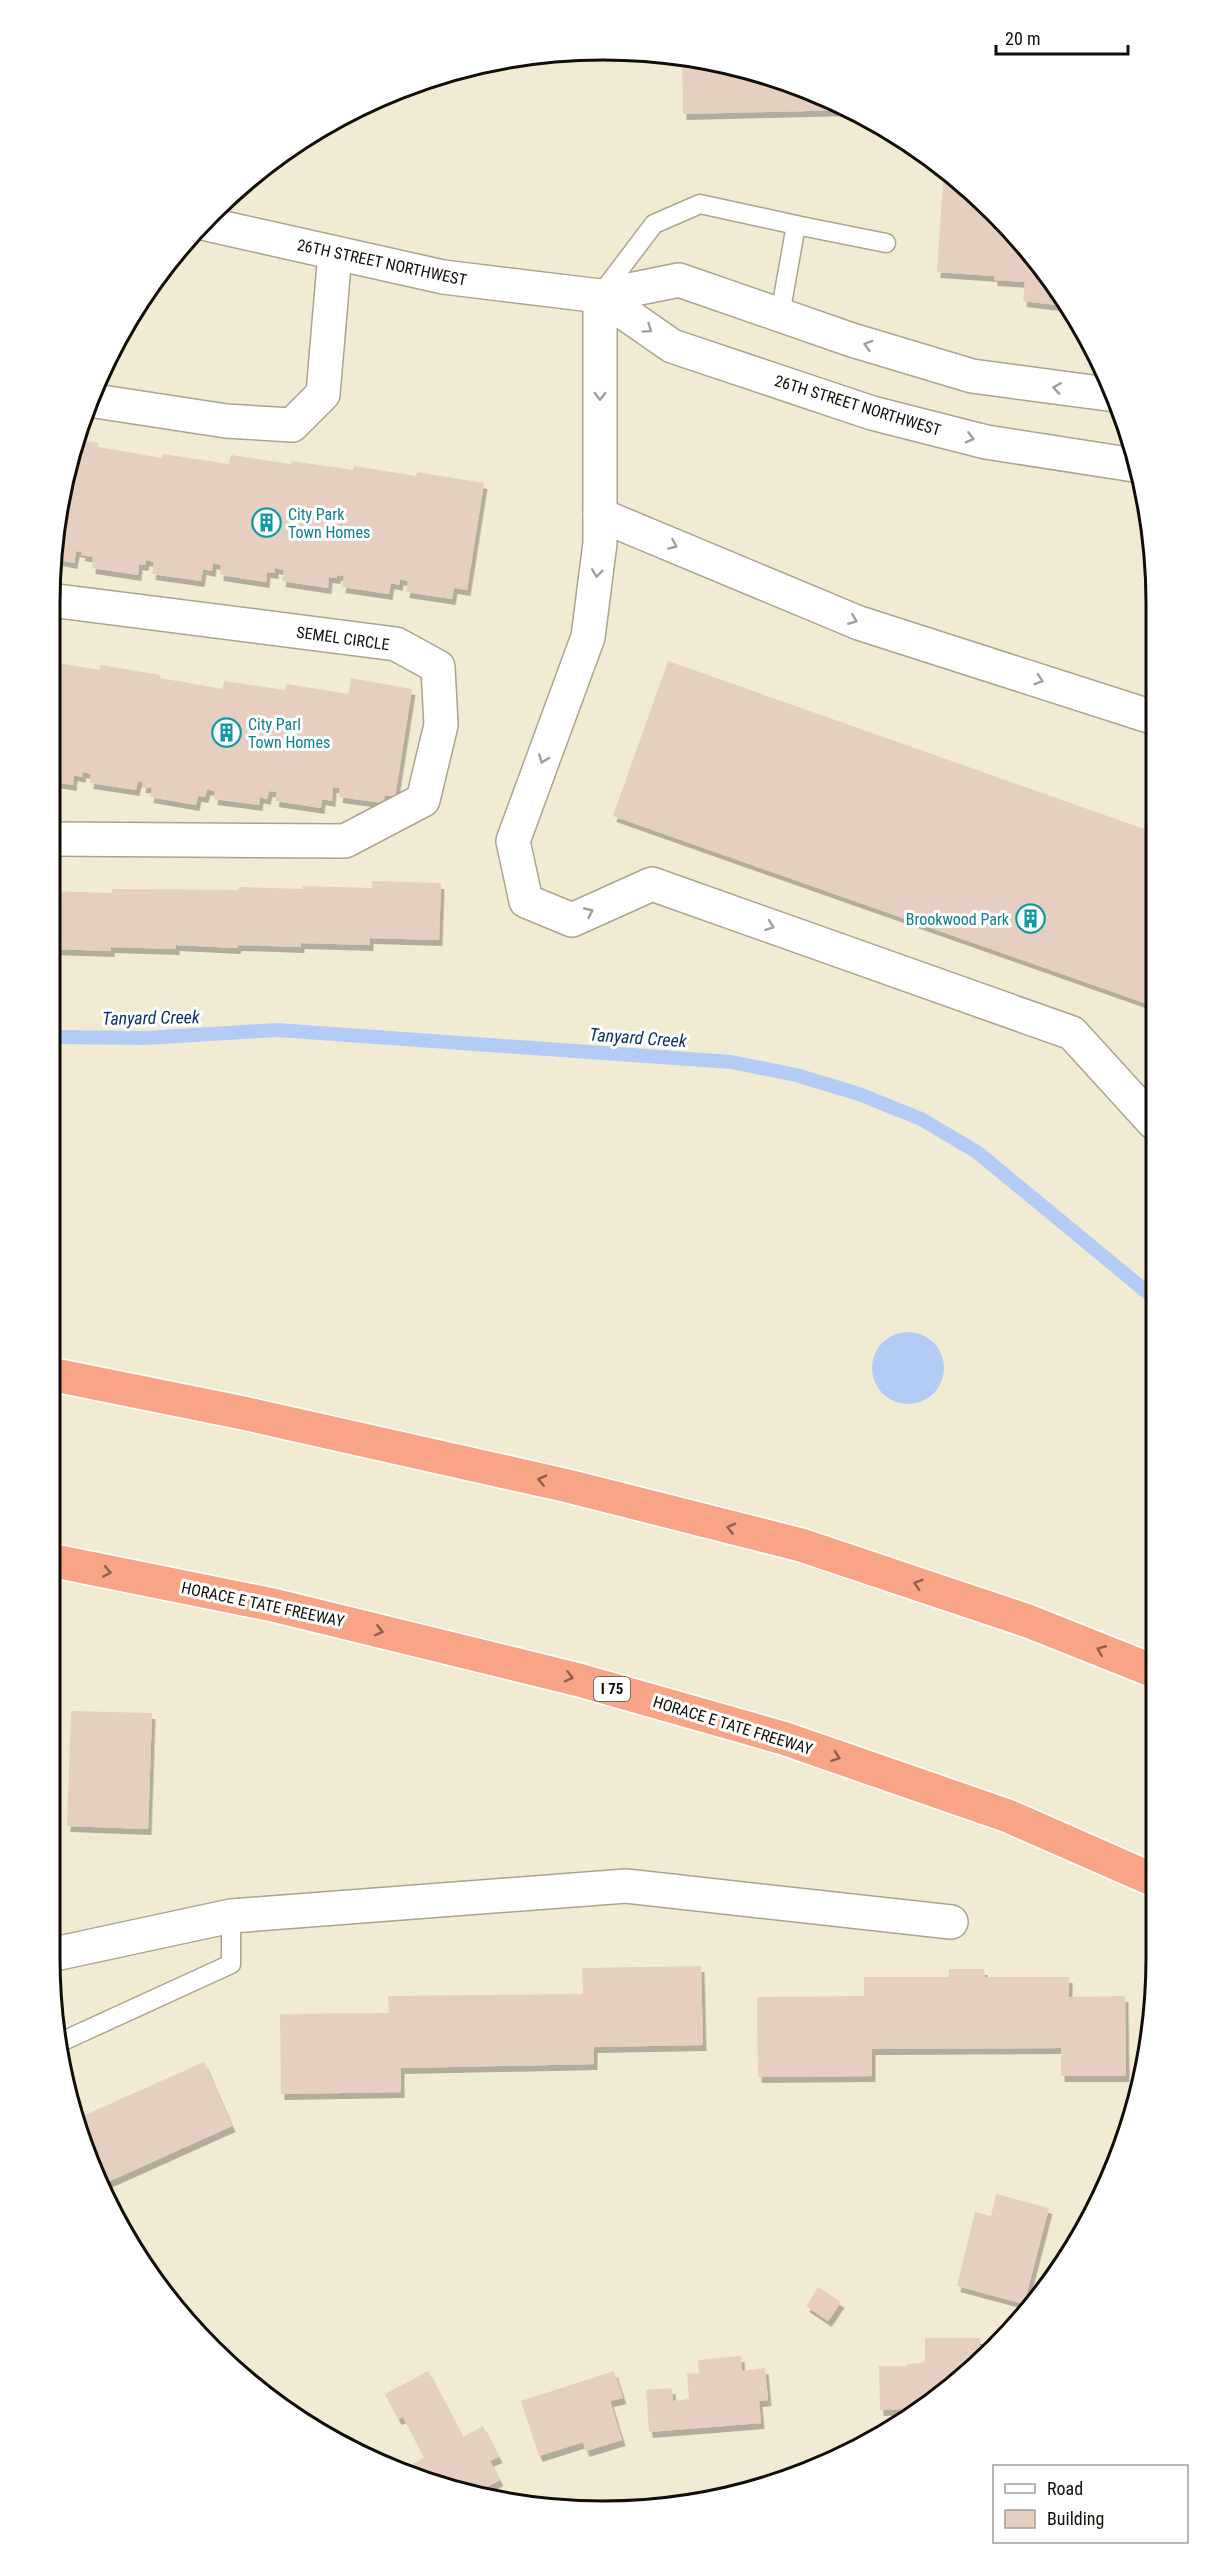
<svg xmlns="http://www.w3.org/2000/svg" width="1206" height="2561" font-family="'Roboto Condensed',sans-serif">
<defs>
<filter id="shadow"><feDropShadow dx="3.5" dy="6" stdDeviation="0" flood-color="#0004"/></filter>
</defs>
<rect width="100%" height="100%" fill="#f2ebd3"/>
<circle fill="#b2ccf6" cx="908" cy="1368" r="36"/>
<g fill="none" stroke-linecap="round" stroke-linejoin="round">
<polyline stroke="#b2ccf6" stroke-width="14" points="50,1037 145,1038 277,1030 731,1062 796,1075 859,1094 921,1119 977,1152 1154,1298"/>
</g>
<g fill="#e6cfc1" filter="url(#shadow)">
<polygon points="682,57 711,60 814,92 847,110 683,114"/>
<polygon points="944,168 1042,266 1065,306 1023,301 1025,282 994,280 994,276 937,272"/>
<polygon points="77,440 99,443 98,447 162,458 163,454 229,464 231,455 291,464 292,461 353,470 354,466 416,476 417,472 484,483 467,590 454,588 452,599 406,592 408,581 400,579 399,585 391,583 389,594 342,587 344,576 337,575 337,578 329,577 328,588 282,581 284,570 275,568 275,573 267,572 266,582 220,575 221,565 213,563 212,571 203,569 201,581 152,574 154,562 146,560 145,565 139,564 138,575 92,568 93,557 81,555 82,552 76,551 74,563 54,559 60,495"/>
<polygon points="668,661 1153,832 1153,1006 613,816"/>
<polygon points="50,662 100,670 100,665 160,675 160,678 223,689 224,681 285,690 286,684 349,694 351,678 412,689 395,797 385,795 383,803 339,797 340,788 333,787 332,801 322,799 321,808 275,801 277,792 269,791 267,799 260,797 259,805 214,799 215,791 207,789 205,797 198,796 196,805 150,797 152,788 142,787 143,782 138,781 136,790 90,783 91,774 83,772 82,777 74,775 73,785 50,781"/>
<polygon points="372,881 441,883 439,940 370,938 370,945 301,943 301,947 238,945 237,948 176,945 176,949 111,947 111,951 50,949 50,891 112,893 112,889 239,890 239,887 303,889 303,886 372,888"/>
<polygon points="71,1711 152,1713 148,1829 67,1826"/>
<polygon points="701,1966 703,2045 594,2047 594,2064 401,2068 401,2092 281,2094 280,2014 389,2013 388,1996 583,1994 582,1968"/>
<polygon points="949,1969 984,1969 985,1977 1069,1977 1069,1997 1125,1996 1126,2076 1061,2076 1061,2048 872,2049 872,2076 758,2077 757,1997 864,1996 864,1977 949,1977"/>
<polygon points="204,2062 232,2126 101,2185 79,2136 76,2119"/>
<polygon points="996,2194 1049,2208 1024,2304 957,2286 975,2212 991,2216"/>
<polygon points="818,2287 841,2302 828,2321 806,2306"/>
<polygon points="925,2338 980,2338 980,2356 910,2412 907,2412 907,2409 880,2410 879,2366 907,2366 907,2364 923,2363 925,2361"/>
<polygon points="741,2356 742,2371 765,2368 768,2400 759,2401 761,2423 649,2432 646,2390 672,2388 673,2401 689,2399 687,2374 699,2373 698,2360"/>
<polygon points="428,2371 463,2437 483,2426 499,2457 490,2461 500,2480 475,2493 417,2472 413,2464 424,2458 403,2417 398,2419 385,2394"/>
<polygon points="614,2371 623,2398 610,2401 622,2440 586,2451 583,2442 539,2456 521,2401"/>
</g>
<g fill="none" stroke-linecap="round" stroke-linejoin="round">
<defs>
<g id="service">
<polyline points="796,225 886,243"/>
<polyline points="601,294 654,224 700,204 796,225 780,315"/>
<polyline points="63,2041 231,1964 231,1916"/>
</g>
<g id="minor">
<polyline points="202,223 443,277 600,296 679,280 852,340 972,376 1115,395"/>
<polyline points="600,296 600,543 588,637 513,841 526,901 572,920 652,884 1072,1033 1154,1123"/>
<polyline points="600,296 672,346 872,413 986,442 1134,465"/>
<polyline points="89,400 226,421 292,425 323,394 335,253"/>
<polyline points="600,515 859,623 1152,717"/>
<polyline points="50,839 345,841 423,800 441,725 438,667 396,644 50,600"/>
<polyline points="50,1955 231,1916 626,1886 951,1922"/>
</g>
<g id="motorway">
<polyline points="50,1374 243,1413 568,1486 801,1545 1028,1621 1156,1672"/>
<polyline points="50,1560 273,1605 579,1680 783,1738 1008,1816 1156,1881"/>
</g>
</defs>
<use href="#service" stroke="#aba48e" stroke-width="21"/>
<use href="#minor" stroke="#aba48e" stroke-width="36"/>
<use href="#motorway" stroke="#fff" stroke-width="36"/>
<use href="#service" stroke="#fff" stroke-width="18"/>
<use href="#minor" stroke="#fff" stroke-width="33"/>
<use href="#motorway" stroke="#f7a487" stroke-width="33"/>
</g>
<defs><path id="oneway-chevron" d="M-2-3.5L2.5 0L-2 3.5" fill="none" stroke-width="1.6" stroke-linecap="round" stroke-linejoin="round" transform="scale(1.5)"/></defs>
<g stroke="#a09f9c">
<use href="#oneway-chevron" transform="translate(648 329) rotate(35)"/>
<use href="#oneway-chevron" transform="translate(868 345) rotate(-164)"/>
<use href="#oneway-chevron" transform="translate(1057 388) rotate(-171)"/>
<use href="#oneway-chevron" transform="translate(600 396) rotate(90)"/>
<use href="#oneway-chevron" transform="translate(970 438) rotate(14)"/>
<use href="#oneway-chevron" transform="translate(673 545) rotate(23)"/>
<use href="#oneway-chevron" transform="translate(597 573) rotate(97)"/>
<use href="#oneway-chevron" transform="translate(853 620) rotate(22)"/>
<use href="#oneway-chevron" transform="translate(1039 680) rotate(18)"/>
<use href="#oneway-chevron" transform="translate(543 759) rotate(110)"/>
<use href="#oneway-chevron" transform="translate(589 912) rotate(-24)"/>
<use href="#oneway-chevron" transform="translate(770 926) rotate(20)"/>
</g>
<g stroke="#90604d">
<use href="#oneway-chevron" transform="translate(542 1480) rotate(-167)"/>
<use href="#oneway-chevron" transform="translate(731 1528) rotate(-166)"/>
<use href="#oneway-chevron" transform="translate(107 1572) rotate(11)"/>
<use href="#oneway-chevron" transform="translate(918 1584) rotate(-162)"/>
<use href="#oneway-chevron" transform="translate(379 1631) rotate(14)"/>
<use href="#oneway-chevron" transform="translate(1101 1650) rotate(-158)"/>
<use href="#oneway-chevron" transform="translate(569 1677) rotate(14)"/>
<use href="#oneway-chevron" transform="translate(836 1757) rotate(19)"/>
</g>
<defs>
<symbol id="building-ring" viewBox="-11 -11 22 22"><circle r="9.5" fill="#fff" stroke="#0f9aa8" stroke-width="1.5"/><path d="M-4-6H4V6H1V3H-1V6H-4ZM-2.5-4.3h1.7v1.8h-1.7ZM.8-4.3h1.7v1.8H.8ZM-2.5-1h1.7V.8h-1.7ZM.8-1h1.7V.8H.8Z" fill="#0f9aa8"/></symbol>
</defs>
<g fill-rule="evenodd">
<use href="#building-ring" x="250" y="506" width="33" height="33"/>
<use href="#building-ring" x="210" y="716" width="33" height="33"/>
<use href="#building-ring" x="1014" y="902" width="33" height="33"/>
</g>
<g text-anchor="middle" stroke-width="6" stroke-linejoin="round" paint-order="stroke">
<rect fill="#fff" stroke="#585651" stroke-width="1.5" x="594" y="1677" width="36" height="24" rx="4.5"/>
<g font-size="15" font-weight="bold" fill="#110e07">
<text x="612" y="1694">I 75</text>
</g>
<g font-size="16" fill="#110e07" stroke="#fff">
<text transform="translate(382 262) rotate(12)" y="6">26TH STREET NORTHWEST</text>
<text transform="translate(858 405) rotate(17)" y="6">26TH STREET NORTHWEST</text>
<text transform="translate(343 638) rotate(8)" y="6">SEMEL CIRCLE</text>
<text transform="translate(263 1604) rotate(12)" y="6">HORACE E TATE FREEWAY</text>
<text transform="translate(733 1725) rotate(17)" y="6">HORACE E TATE FREEWAY</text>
</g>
<g font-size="16" fill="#0d838f" stroke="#fff" text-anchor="start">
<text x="288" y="520">City Park<tspan x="288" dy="18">Town Homes</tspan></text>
<text x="248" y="730">City Parl<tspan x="248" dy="18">Town Homes</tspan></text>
<text x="1009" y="925" text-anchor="end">Brookwood Park</text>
</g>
<g font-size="18" font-style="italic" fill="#0e326e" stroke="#fff">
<text transform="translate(151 1018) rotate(-1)" y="6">Tanyard Creek</text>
<text transform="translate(638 1038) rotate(4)" y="6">Tanyard Creek</text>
</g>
</g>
<path d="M0 0H1206V2561H0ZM603 60H603A543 543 0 0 1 1146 603V1958A543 543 0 0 1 603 2501H603A543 543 0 0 1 60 1958V603A543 543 0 0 1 603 60Z" fill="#fff" fill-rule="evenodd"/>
<path fill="none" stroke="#110e07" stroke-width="3" d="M603 60H603A543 543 0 0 1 1146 603V1958A543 543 0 0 1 603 2501H603A543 543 0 0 1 60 1958V603A543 543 0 0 1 603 60Z"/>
<rect x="993" y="2465" width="195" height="78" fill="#ffffff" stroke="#a09f9c" stroke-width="1.5"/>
<rect x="1005" y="2484" width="30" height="9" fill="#ffffff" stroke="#a09f9c" stroke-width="1.5"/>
<text x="1047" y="2495" font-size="18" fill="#110e07">Road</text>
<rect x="1005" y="2510" width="30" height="18" fill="#e6cfc1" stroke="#a09f9c" stroke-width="1.5"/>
<text x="1047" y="2525" font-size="18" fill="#110e07">Building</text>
<path d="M996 45v9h132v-9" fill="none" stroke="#110e07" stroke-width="3"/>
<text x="1005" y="45" font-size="18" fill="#110e07" stroke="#ffffff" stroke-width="4.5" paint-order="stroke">20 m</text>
</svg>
